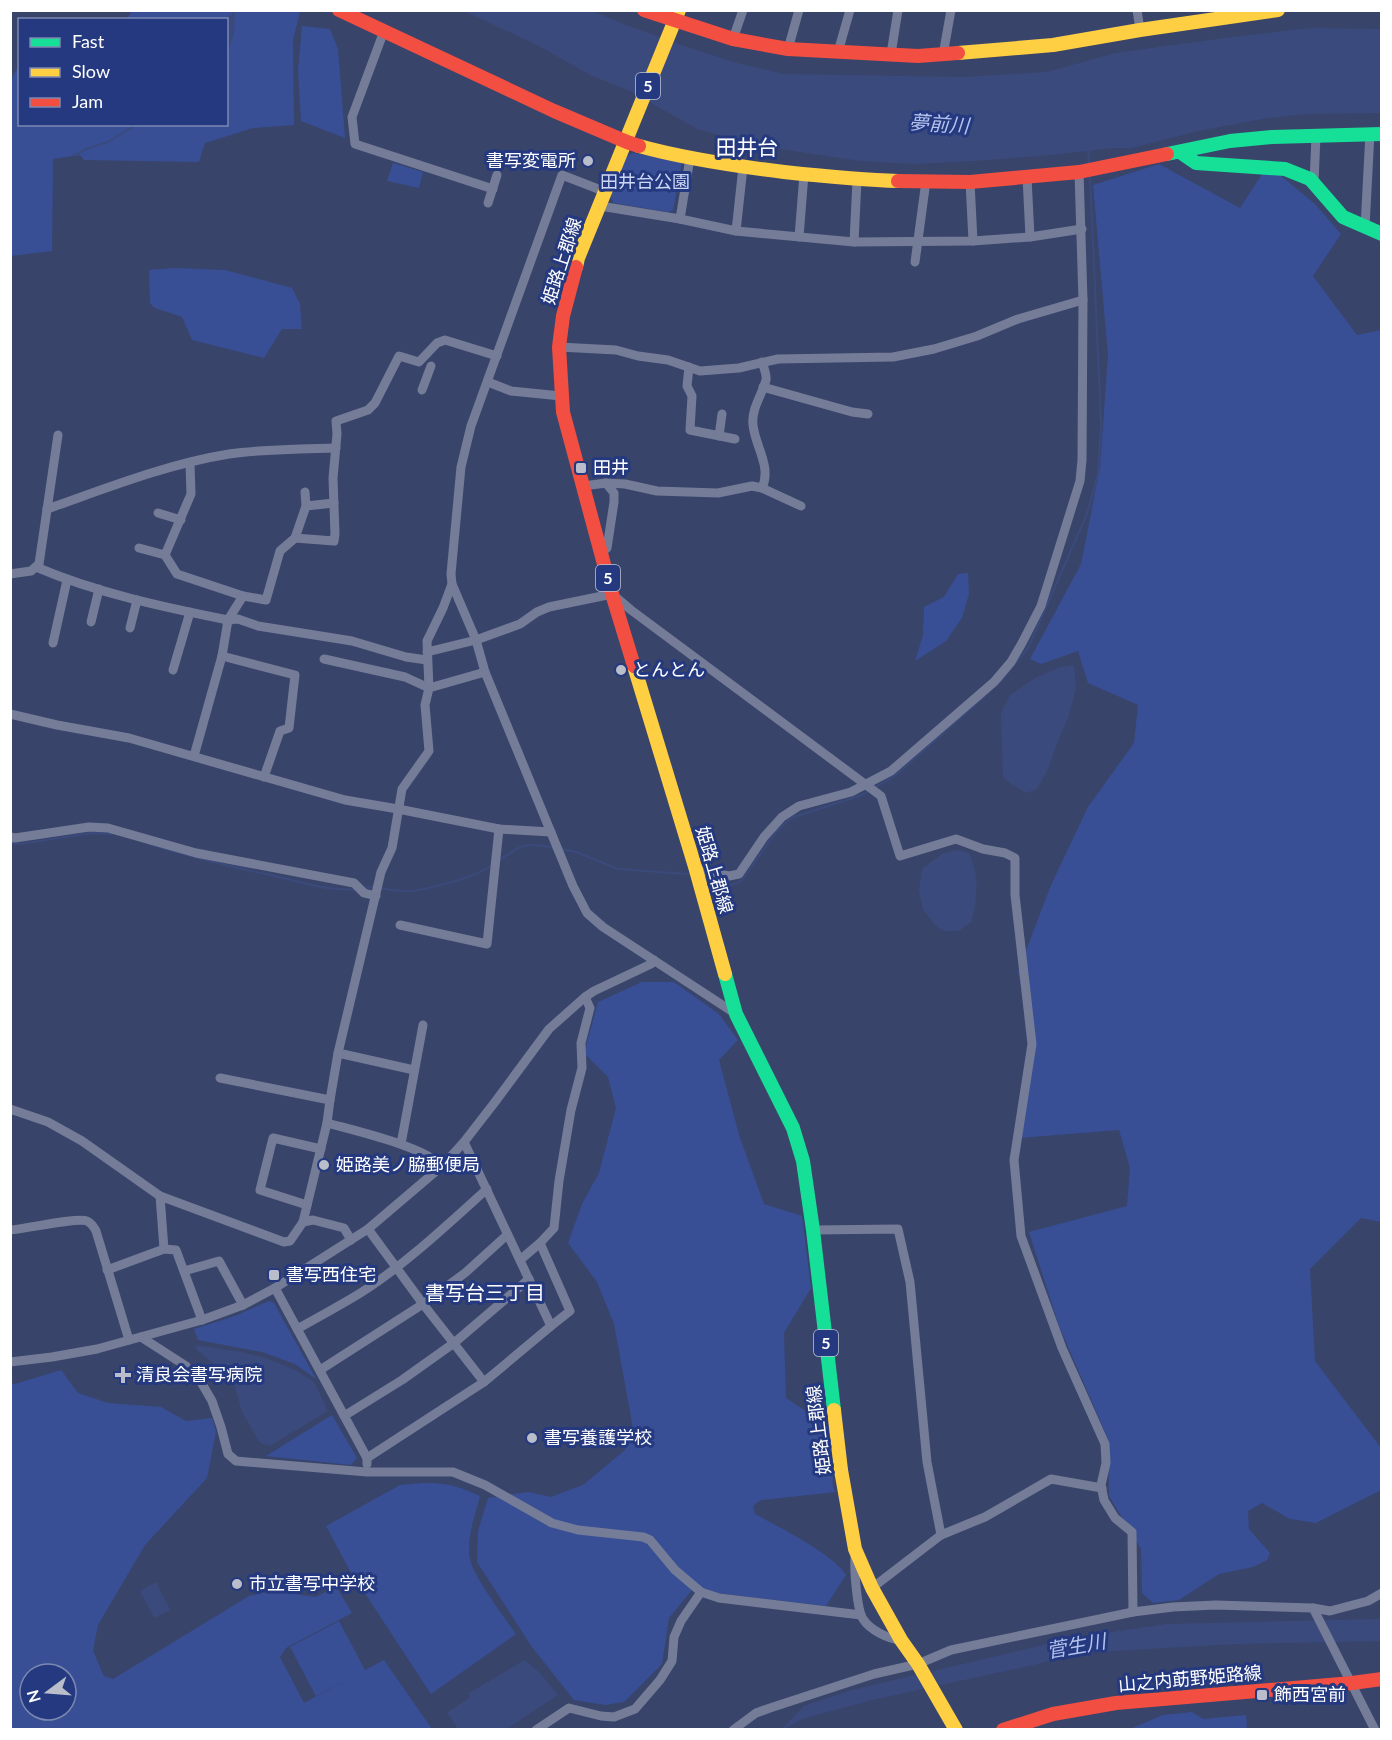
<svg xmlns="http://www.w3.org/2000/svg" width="1392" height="1740" font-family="Lato,'Noto Sans JP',sans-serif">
<rect width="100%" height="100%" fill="#39446a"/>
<g fill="#384f95" fill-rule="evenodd">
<polygon points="132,11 300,11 293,41 294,125 253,128 205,143 199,162 84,160 80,155 53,159 52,251 11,256 10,81 19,65 20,124 226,124 226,20 127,19"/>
<polygon points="302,26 330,29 338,49 345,138 301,121 298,70"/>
<polygon points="633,153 682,162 673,210 668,212 614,203 610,197 627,156"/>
<polygon points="393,163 423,172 419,188 387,181"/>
<polygon points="1159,164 1240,208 1268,165 1315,204 1341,234 1313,276 1357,335 1381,330 1381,1222 1361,1218 1310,1269 1315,1361 1381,1448 1381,1490 1316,1523 1290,1519 1262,1503 1248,1511 1249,1529 1270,1553 1267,1560 1253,1567 1219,1574 1179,1600 1153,1603 1142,1593 1141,1549 1109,1496 1108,1439 1059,1326 1029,1232 1127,1206 1130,1168 1119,1130 1019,1138 1032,1037 1018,972 1051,885 1088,807 1134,743 1138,705 1088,683 1078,651 1041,664 1030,659 1081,564 1100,467 1108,355 1093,185"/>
<polygon points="174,268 225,270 292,288 300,304 302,329 282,329 264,358 192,340 182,317 155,308 150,303 149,270"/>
<polygon points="968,573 969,594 962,618 946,641 915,661 923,635 924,607 944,597 958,574"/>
<path d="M642,982H674L719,1014L738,1040L719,1060L740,1138L764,1204L802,1216L811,1288L784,1333L786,1398L830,1427L833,1488L836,1492L761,1500L753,1506L755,1514C779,1527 833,1554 846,1575L826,1606L716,1593L696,1585L669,1618L662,1664L624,1702L605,1705L574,1700L532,1647L477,1562L478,1531L488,1498L528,1492L551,1497L583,1485L625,1450L633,1428L614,1324L597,1282L568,1243L582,1204L599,1173L616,1108L608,1077L584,1053L598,1002Z"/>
<polygon points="269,1301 274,1303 316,1379 295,1364 262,1352 198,1340 194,1329 235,1316"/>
<path d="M61,1370L78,1393L108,1403L161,1407L186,1421L212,1418L216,1432L207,1478L145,1545L98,1625L93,1651L104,1676L113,1679L249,1596L272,1591L316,1597L336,1586L352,1613L286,1648L280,1657L304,1703L356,1675L316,1696L290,1647L339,1621L365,1670L384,1660L432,1729H11V1383L15,1384ZM30,1674H66V1710H30Z"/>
<polygon points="332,1415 357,1458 351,1465 266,1456"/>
<path d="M423,1483C449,1483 457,1486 480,1496C475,1516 466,1539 470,1559C473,1576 505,1618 516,1634L431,1694L349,1569L326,1526L400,1485Z"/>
<polygon points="1192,1712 1203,1719 1246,1715 1247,1729 1130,1729 1163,1715"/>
</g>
<g fill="#3b4a7c">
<polygon points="232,11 235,11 235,13 234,34 227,53 226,19 232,14"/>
<polygon points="464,11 592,11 626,25 687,47 737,63 784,74 963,77 1047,72 1115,53 1232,37 1310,28 1381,29 1381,113 1304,114 1262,119 1198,131 1132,148 1114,148 1041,156 973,161 915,164 860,161 754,145 697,129 630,91 590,75 539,46"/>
<polygon points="1074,665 1076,689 1068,718 1058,741 1048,769 1037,789 1026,793 1003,778 1001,713 1010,695 1035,678 1060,667"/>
<path d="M957,850L969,853C980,878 977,895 972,921L959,931H944L937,927L923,910L919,890L922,869L942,854Z"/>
<polygon points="195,1345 241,1352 269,1359 297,1371 314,1382 328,1411 270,1446 260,1443 242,1412 235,1387 222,1370 197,1350"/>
<polygon points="156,1582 170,1610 154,1618 140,1591"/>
<polygon points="1381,1619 1381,1641 1235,1644 1079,1653 1033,1665 872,1700 802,1719 784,1729 781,1730 804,1706 852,1690 1073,1638 1166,1624"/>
<polygon points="525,1660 541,1674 558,1695 506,1729 458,1729 447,1713 470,1697 469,1693"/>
</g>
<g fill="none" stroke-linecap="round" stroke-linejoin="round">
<g stroke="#3b4a7c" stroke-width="2">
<polyline points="1088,148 1089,163"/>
<polyline points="74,154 76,155 86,149 108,142 132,127 133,124"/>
<polyline points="1000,682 1028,648 1087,514 1098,474 1101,424 1090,175"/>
<polyline points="874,788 897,774 985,696"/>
<polyline points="10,843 20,844 92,833 112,834"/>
<path d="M149,844C190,857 232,867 275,876C301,882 330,892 357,889"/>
<polyline points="560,849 576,852 618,869 687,874 692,875"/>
<path d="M499,860C523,844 526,842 555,848"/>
<path d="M706,880C719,885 729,889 742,880L776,832L791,818L862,795L869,791"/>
<polyline points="362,888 374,887"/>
<path d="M380,888C390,890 402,892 413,891C432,888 477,877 492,865"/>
</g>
<g stroke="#747c98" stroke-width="9">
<polyline points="1137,10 1140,30"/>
<polyline points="384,31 352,117 355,144 493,189"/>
<polyline points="733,39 743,10"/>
<polyline points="788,49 799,10"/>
<polyline points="838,52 850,10"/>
<polyline points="891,54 898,10"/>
<polyline points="943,55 951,10"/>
<polyline points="1027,177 1030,237"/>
<polyline points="970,182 973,241"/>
<polyline points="1314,183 1316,136"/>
<polyline points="606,192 562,175 471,426 461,467 451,574 452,584 476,640 485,672 573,886 587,913 603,927 736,1014"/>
<polyline points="488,203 497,175"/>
<polyline points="600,206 680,219 736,231 854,242 973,241 1030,237 1082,229"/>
<polyline points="680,219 690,158"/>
<polyline points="1365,227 1370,133"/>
<polyline points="736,231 743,167"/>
<polyline points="799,237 804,174"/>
<polyline points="854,242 857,180"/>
<polyline points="915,262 926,181"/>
<polyline points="559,347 616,350 638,356 668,360 700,371 739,368 778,359 893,357 934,349 977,336 1018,319 1083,300"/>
<path d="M762,362C764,368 767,375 766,380C762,395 751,409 753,425C755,446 772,467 762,488L801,506"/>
<polyline points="689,367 687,386 692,396 690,430 735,439"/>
<polyline points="488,382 511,391 561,396"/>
<polyline points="763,387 852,412 868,414"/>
<polyline points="422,390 431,366"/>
<polyline points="719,436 722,414"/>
<polyline points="583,486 606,483 625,484 657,491 718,493 752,486 762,488"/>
<polyline points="306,506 334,503"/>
<path d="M47,509C107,488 167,464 229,454C264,449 300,449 336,448"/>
<polyline points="158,513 181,520"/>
<polyline points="295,538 306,506 305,492"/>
<polyline points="139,548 165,555 177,574 243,596 266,600 280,551 295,538 334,541 335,534 333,478 337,434 336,421 368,410 375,403 399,356 419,362 437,343 445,340 497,356"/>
<polyline points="601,553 607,548 614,502 614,493 606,483"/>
<polyline points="165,555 191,494 190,463"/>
<path d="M36,567C97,593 163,607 228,620L238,619L258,626L352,641L406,657L427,660"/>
<polyline points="10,574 31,571 39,564 58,435"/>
<polyline points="91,622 99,589"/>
<polyline points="130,628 137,600"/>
<polyline points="53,643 67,580"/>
<polyline points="427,652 476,640 520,624 537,612 549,607 612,594 631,610 881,796 900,856 956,839 983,849 1005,853 1015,858 1015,895 1032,1044 1014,1160 1021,1236 1062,1348 1105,1444 1106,1463 1101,1485 1104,1500 1115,1518 1132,1532 1133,1612"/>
<polyline points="222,656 295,675 289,728 280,731 264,777"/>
<polyline points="324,659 405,677 429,688 485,672"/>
<polyline points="173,670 190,612"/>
<polyline points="10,714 57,725 129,738 345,800 398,809 499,829 551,832"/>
<polyline points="194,756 222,656 228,620 243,596"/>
<polyline points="10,837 15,838 89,827 108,828 196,853 354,883 364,893 376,896"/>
<polyline points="696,870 729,876 739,874 764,837 782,817 799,806 851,792 891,771 994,682 1011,662 1022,643 1041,606 1080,481 1082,460 1083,300 1079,172"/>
<polyline points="400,925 487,944 499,829"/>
<polyline points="338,1053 414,1070"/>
<polyline points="220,1078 330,1100"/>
<polyline points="10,1109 48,1122 82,1141 160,1196 284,1242 290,1241 303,1222 327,1123 330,1100 338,1053 381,872 392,848 402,789 429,751 425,705 429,688 427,641 443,608 452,584"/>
<path d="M327,1123C356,1131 422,1146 442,1166"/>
<polyline points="401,1144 423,1025"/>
<polyline points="160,1196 164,1249"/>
<polyline points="307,1205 260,1190 273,1138 321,1149"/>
<polyline points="303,1222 313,1220 344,1228 351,1240"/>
<polyline points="368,1229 423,1304 484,1382"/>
<path d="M10,1230C25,1229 78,1217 87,1221C91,1223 94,1227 96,1231L129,1340"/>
<polyline points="813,1230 898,1229 910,1282 927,1462 941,1535 872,1588"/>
<polyline points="540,1243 570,1311 551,1326"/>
<polyline points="520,1260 540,1243 554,1228 559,1181 571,1110 582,1068 581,1043 590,1008 585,997"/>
<polyline points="107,1270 164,1249 176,1250 202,1320"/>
<polyline points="184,1271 219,1261 243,1305"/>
<polyline points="275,1288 367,1458 367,1464"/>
<path d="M297,1329C319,1317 341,1305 362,1292C407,1263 447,1225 487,1189"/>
<polyline points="141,1337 186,1366 201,1382 212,1401 221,1427 228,1454 236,1461 367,1472 453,1472 485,1485 552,1523 578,1530 643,1537 650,1540 675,1570 701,1592 719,1598 861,1615"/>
<polyline points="10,1362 52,1357 97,1349 202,1320 243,1305 275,1288 368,1229 442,1166 464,1142 495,1102 549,1029 585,997 594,991 651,964 654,960"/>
<polyline points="320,1370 423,1304 465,1273 507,1235"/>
<polyline points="344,1416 402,1380 454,1343 529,1279"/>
<polyline points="367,1458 484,1382 551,1326 464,1142"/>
<polyline points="941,1535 985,1517 1051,1479 1102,1488"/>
<path d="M855,1557C854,1570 857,1610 863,1619C870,1630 888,1639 901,1640"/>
<polyline points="1313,1608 1375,1730"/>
<polyline points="536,1730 569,1708 601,1716 614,1717 635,1709 660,1680 672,1661 674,1637 681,1621 701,1592"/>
<polyline points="733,1730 756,1713 770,1708 874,1674 918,1664 951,1650 1133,1612 1173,1607 1216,1605 1313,1608 1330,1611 1368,1601 1382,1593"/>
</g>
<g stroke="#16e098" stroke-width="14">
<polyline points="1180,152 1196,163 1285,169 1310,179 1343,217 1382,234"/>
<polyline points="1167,154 1230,141 1272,137 1382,134"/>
<polyline points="725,974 736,1014 793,1128 803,1161 813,1230 834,1410"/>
</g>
<g stroke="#ffcf43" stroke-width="14">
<polyline points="958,53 1053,45 1140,30 1278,10"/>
<path d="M639,146C686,159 735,166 784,172C822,176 860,180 898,181"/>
<polyline points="576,267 578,258 679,10"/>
<polyline points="634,666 696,870 725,974"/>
<polyline points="834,1410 841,1470 855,1549 872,1588 901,1640 918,1664 956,1730"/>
</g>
<g stroke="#f24e42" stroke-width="14">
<polyline points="339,10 554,111 627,142 639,146"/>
<polyline points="644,10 733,39 788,49 918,56 958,53"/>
<polyline points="898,181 970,182 1079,172 1167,154"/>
<polyline points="576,267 563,316 559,347 563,412 612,594 634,666"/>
<polyline points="1003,1730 1053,1714 1116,1703 1352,1683 1382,1679"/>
</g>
</g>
<g fill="#babecb" stroke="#24397f" stroke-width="2">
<circle cx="588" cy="161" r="6"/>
<rect x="575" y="462" width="12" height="12" rx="3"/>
<circle cx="621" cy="670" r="6"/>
<circle cx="324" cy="1165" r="6"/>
<rect x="268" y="1269" width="12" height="12" rx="3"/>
<path d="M120 1366h6v6h6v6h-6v6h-6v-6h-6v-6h6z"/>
<circle cx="532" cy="1438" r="6"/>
<circle cx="237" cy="1584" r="6"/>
<rect x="1256" y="1689" width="12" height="12" rx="3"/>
</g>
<g text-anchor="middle" stroke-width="6" stroke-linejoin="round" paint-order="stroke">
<g fill="#24397f" stroke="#bdc4d9" stroke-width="1.5">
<rect x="636" y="73" width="24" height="26" rx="4.5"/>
<rect x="596" y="565" width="24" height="26" rx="4.5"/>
<rect x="814" y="1330" width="24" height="26" rx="4.5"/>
</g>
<g font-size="16" font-weight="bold" fill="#fff">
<text x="648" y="92">5</text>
<text x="608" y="584">5</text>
<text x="826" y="1349">5</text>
</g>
<g font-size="18" fill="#fff" stroke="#24397f" text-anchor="start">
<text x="576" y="167" text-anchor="end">書写変電所</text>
<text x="593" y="474">田井</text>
<text x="633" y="676">とんとん</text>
<text x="336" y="1171">姫路美ノ脇郵便局</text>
<text x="286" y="1281">書写西住宅</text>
<text x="136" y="1381">清良会書写病院</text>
<text x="544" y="1444">書写養護学校</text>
<text x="249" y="1590">市立書写中学校</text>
<text x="1274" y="1701">飾西宮前</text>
</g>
<g font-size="18" fill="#cdd7f5" stroke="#24397f">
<text x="645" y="188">田井台公園</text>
</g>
<g font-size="18" fill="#fff" stroke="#24397f">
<text transform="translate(562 261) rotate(-72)" y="6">姫路上郡線</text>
<text transform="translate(714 870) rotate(74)" y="6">姫路上郡線</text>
<text transform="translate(819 1430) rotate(-97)" y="6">姫路上郡線</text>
<text transform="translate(1190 1679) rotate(-5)" y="6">山之内莇野姫路線</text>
</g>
<g font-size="20" font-style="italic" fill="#b5c3ee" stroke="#24397f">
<text transform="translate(939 124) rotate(4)" y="7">夢前川</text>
<text transform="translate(1076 1646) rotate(-10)" y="7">菅生川</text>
</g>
<g font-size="20" fill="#fff" stroke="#24397f">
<text x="485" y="1300">書写台三丁目</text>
</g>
<g font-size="21" fill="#fff" stroke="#24397f">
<text x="747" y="155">田井台</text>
</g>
</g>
<rect width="1392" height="1740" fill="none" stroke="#ffffff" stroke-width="24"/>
<rect x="18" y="18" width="210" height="108" fill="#24397f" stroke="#7c88b2" stroke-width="1.5"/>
<rect x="30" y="38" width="30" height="9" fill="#16e098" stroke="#7c88b2" stroke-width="1.5"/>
<text x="72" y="48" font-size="18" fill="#ffffff">Fast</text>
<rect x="30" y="68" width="30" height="9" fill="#ffcf43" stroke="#7c88b2" stroke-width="1.5"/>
<text x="72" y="78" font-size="18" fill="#ffffff">Slow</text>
<rect x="30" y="98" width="30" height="9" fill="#f24e42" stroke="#7c88b2" stroke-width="1.5"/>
<text x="72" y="108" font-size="18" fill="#ffffff">Jam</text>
<g transform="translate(48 1692) rotate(254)"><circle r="28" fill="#24397f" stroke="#7c88b2" stroke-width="1.5"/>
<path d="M0-4.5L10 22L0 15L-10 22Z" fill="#babecb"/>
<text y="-9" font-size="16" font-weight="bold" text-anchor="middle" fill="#ffffff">N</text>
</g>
</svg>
